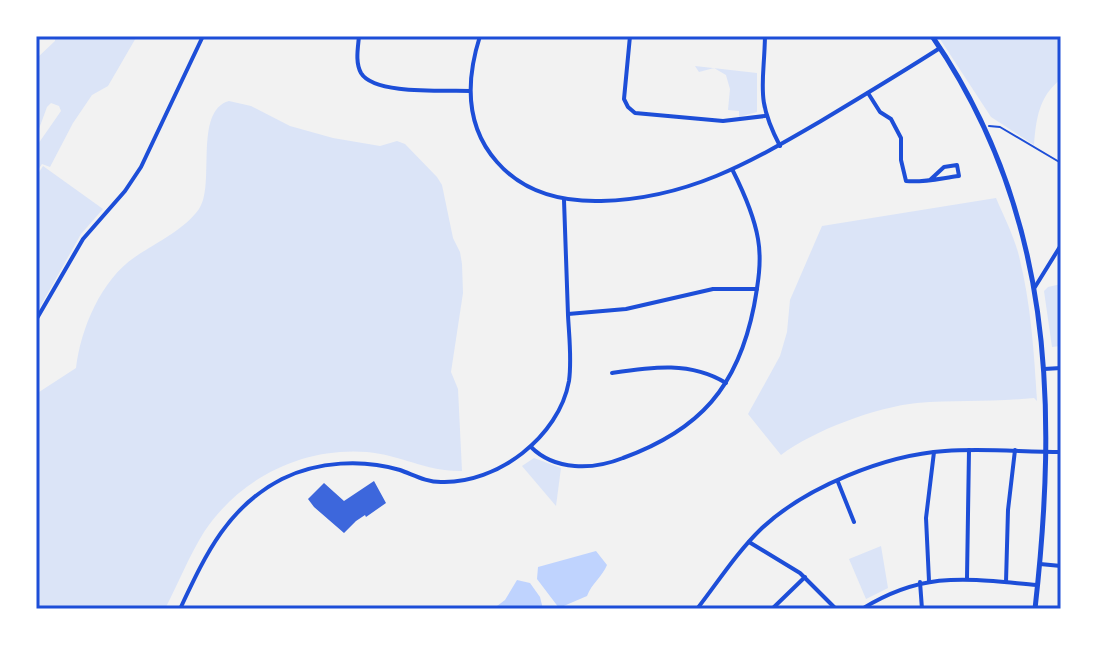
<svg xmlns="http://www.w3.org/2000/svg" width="1097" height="645" font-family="'Work Sans',sans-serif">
<rect width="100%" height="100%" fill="#f2f2f2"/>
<g fill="#dbe4f7">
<polygon points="55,36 137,36 108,86 92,95 73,123 50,167 42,164 36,173 36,147 61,111 59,106 51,103 47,107 36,137 36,59 55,41"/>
<path d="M938,36H1061V79C1039,96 1036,119 1034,145L991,117Z"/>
<polygon points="695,66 757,73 757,112 739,117 739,111 728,110 730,89 726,75 714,68 699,72"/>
<path d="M229,101L251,106L290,126L333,138L380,146L397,141L405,144L437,177L442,185L453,238L460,252L462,264L463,293L451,372L458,389L462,471C427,472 401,455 367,452C302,447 240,478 204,532C189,556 178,584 165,609H36V394L76,368C81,328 101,280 135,257C157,242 184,230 199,209C216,186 193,111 229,101Z"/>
<polygon points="43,166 103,209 81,234 36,314 36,177"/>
<path d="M996,198C1004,217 1014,236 1019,256C1031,304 1034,352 1037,401L1034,398C995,402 956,400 917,403C877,407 814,430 781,455L748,414L780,356L787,332L790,300L822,226Z"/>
<polygon points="1061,284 1061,346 1052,347 1044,291 1048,287"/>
<polygon points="534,458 561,468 556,506 522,466"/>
<polygon points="881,546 888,588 866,599 849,559"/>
</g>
<g fill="#bfd3fe">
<path d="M596,551L607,565C602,577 592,583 587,596L559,608L537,579L538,567Z"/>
<polygon points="517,580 530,583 540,597 543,609 493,609 505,600"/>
</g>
<polygon fill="#3d67dc" points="374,481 386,503 366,517 365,515 356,521 344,533 314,507 308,499 324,483 344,501"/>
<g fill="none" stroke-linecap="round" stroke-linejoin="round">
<polyline stroke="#1d4ed8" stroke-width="2" points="989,126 1000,127 1061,163"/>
<g stroke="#1d4ed8" stroke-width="4">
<path d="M359,36C358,48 355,62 361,73C374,95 445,90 470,91"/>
<path d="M480,36C466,80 465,126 497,162C524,193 562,202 601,201C687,199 749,163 821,121C861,97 901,73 940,48"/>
<polyline points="630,36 624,99 628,107 635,113 723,121 765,116"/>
<path d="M765,36C764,86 755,98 780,146"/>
<path d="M868,93L880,112L891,119L901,138V160L906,181C923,183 942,178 959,176L957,165L944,167L930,180"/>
<polyline points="1035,287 1061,245"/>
<polyline points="568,314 626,309 713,289 757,289"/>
<polyline points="36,320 83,239 125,191 141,167 203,36"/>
<polyline points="1044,369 1061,368"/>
<path d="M612,373C652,367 690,361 726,383"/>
<path d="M531,447C555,471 593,470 623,458C700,430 738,387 754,306C758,284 762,261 758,239C754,215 744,193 733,171"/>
<polyline points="838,482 854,522"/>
<polyline points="749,542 800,573 836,609"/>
<polyline points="1040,564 1061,566"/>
<polyline points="967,578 969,450"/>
<polyline points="929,581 926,518 934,452"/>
<polyline points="920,582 922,609"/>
<polyline points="1006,582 1008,510 1015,450"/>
<path d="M180,609C205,556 227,507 282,479C318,461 363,459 400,470C414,475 426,482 441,482C497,484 559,437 569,381C572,359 569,336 568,315C567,276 565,238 564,200"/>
<path d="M697,609C718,582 737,552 762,528C806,487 885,455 945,451C984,448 1022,452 1061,452"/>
<polyline points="772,609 805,577"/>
<path d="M862,609C925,570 968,579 1037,585"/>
</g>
<path stroke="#1d4ed8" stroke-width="5" d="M932,36C1053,212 1058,404 1035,609"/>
</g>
<rect width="1097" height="645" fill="none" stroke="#ffffff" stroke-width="76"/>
<rect x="38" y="38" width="1021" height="569" fill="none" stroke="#1d4ed8" stroke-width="3"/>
</svg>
